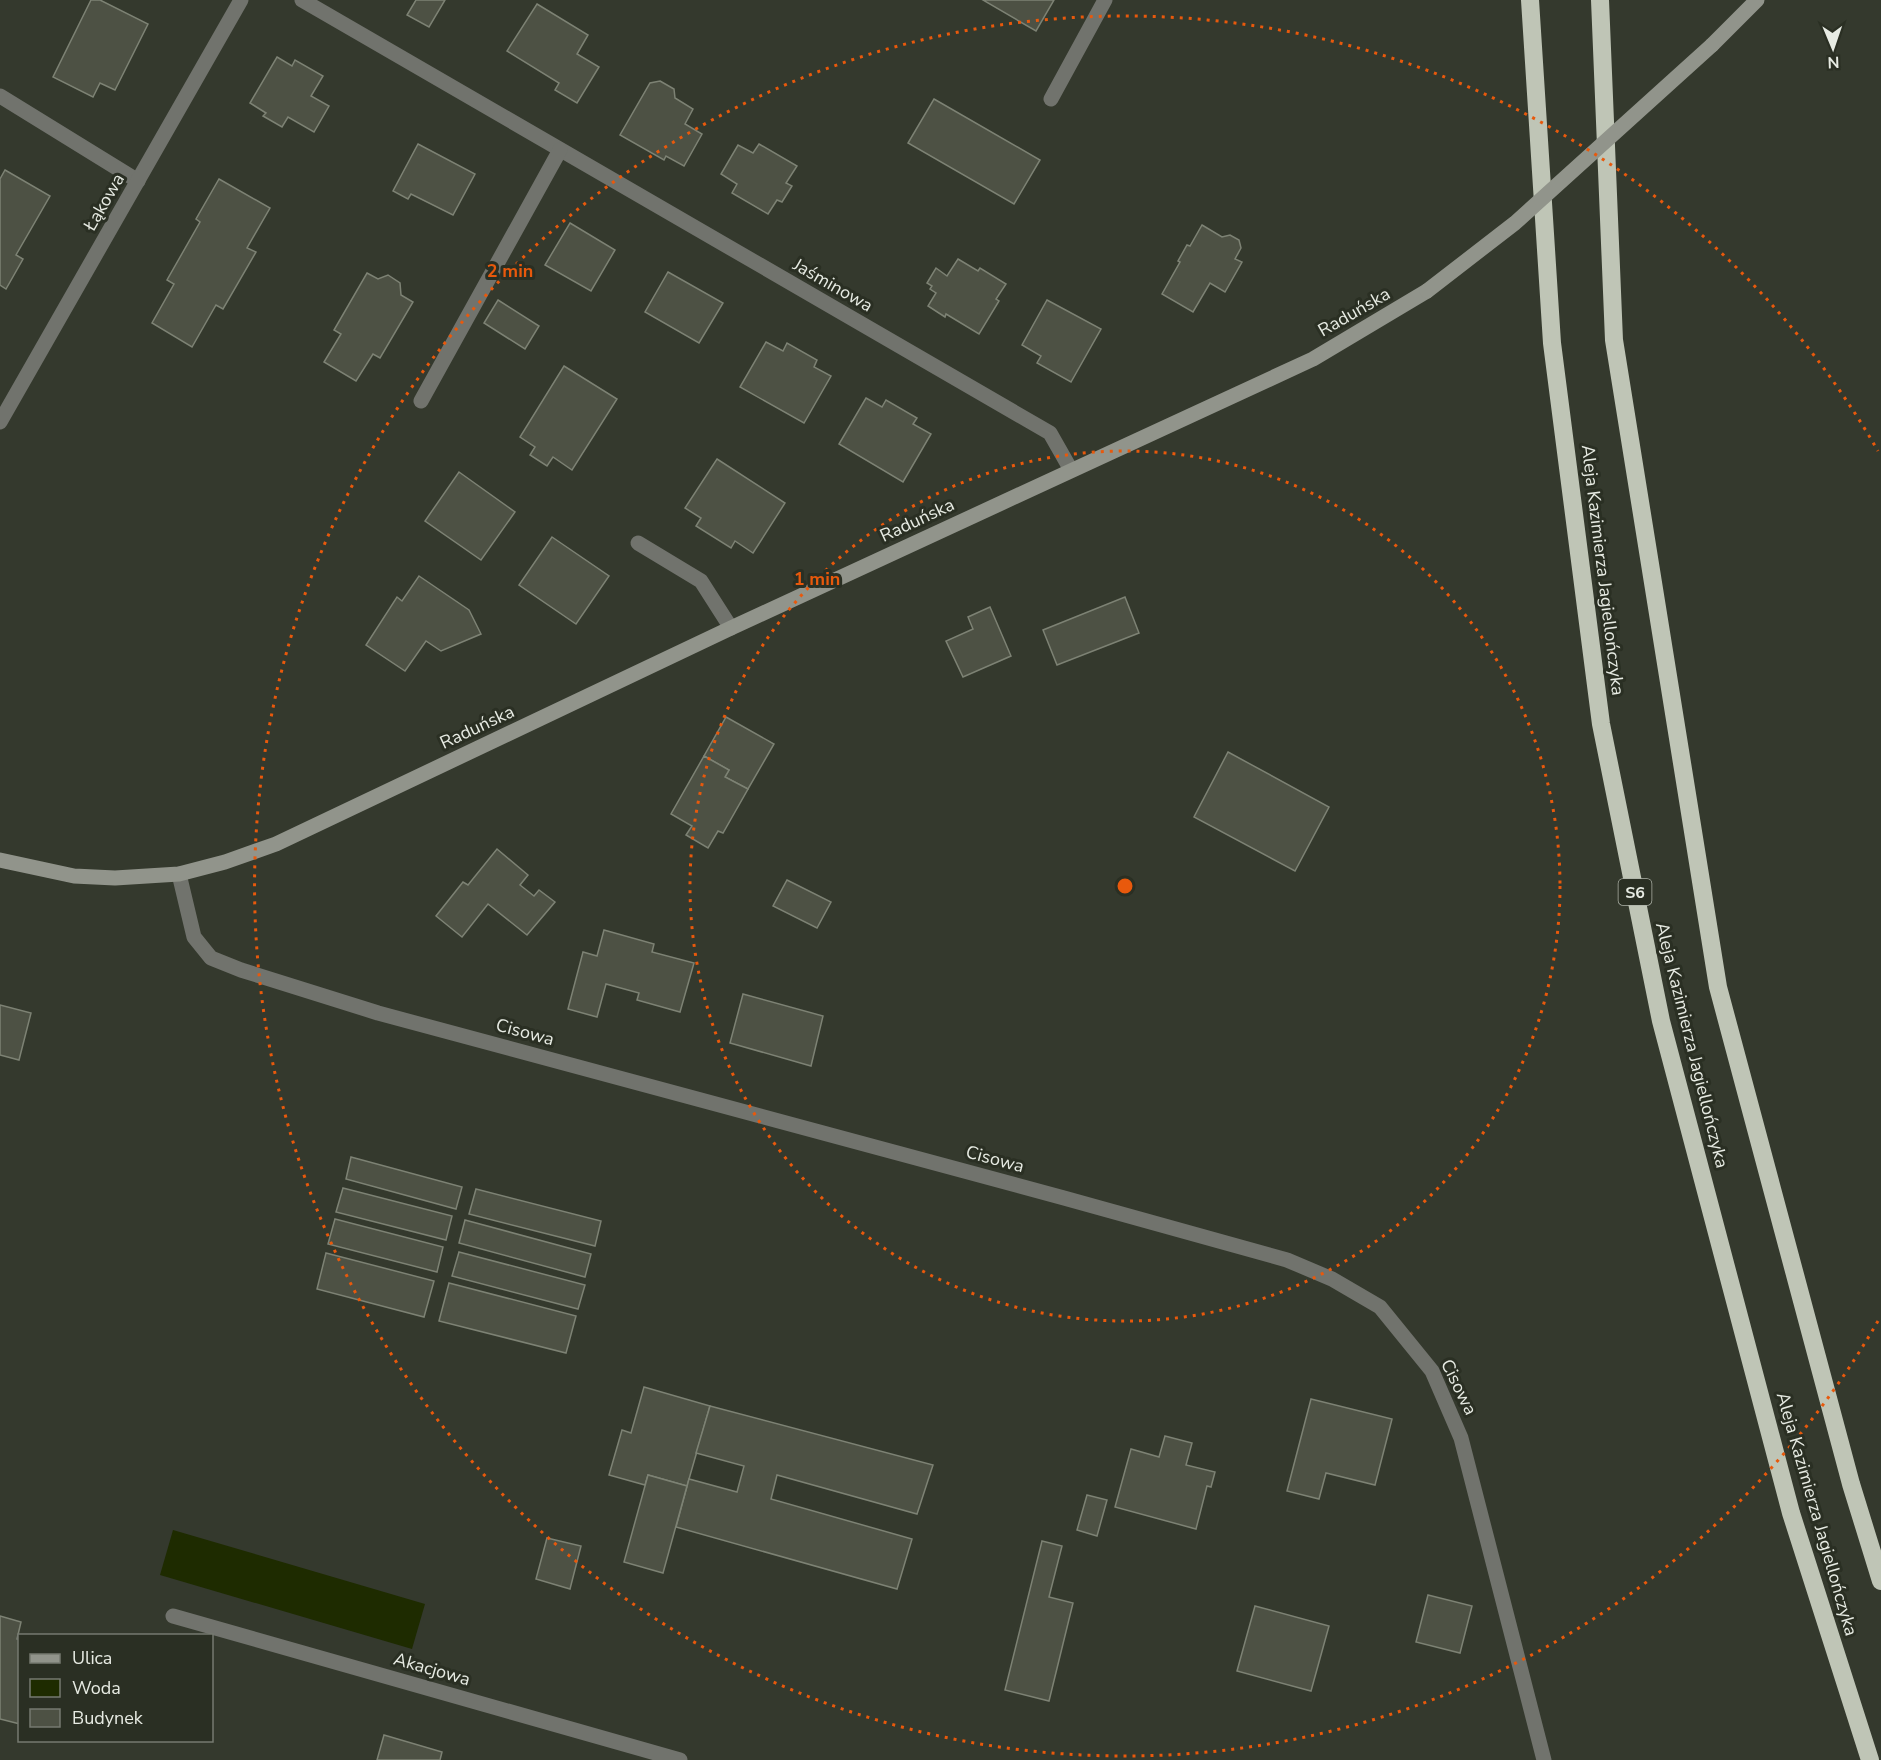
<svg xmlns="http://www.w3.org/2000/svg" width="1881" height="1760" font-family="'Nunito Sans',sans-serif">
<rect width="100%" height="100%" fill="#34392d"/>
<polygon fill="#1e2b00" points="173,1530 425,1604 412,1649 160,1575"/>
<g fill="#4d5144" stroke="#7d8274" stroke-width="1.5">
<polygon points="91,0 100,0 148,24 115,90 100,83 93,97 53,77"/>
<polygon points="416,0 445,0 429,27 407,15"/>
<polygon points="983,0 1054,0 1036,31"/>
<polygon points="537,4 588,35 577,54 599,67 577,103 555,90 559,83 507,51"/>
<polygon points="277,57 292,66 295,60 323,76 311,96 329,106 314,132 288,117 282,127 263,116 266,113 250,103"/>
<polygon points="660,81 674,89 675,98 693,109 685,124 702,134 684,166 666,156 664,160 620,135 650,83"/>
<polygon points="934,99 1040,160 1014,204 908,143"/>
<polygon points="418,144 475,174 453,215 411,194 408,199 393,191"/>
<polygon points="759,144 797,166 786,183 792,186 782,202 777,200 768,214 732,193 737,184 721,174 738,145 753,153"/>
<polygon points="5,170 50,196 16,255 23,259 6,289 0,285 0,179"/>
<polygon points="219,179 270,208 247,248 256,252 223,309 216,305 192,347 152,323 174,284 167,280 200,222 196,219"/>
<polygon points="570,223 615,250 591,291 545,265"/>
<polygon points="1202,225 1222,237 1230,235 1239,240 1241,248 1235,259 1242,262 1225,292 1210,283 1193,312 1162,294 1180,262 1178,261 1187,245 1190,246"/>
<polygon points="958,259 978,271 980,268 1006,284 996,299 999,301 979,334 946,314 945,317 928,306 936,293 930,289 932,286 927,283 936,268 947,276"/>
<polygon points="668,272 723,303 699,343 645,312"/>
<polygon points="367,273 378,279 388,275 400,283 401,295 413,302 380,358 373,354 356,381 324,362 341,334 334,330"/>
<polygon points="498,300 539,326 525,349 484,323"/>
<polygon points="1047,300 1101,329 1071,382 1037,363 1041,356 1022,345"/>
<polygon points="766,342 783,351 787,343 817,360 814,367 831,376 804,423 740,387"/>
<polygon points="564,366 617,399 572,470 553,457 547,466 530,455 535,447 520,437"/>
<polygon points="866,398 882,407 886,400 917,418 913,424 931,434 903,482 839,444"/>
<polygon points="717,459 785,503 753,553 735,541 731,548 696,526 701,518 685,508"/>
<polygon points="459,472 515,512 481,560 425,521"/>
<polygon points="552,537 609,576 576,624 519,585"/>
<polygon points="419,576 469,610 481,634 441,651 426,641 405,671 366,645 397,597 402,601"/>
<polygon points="1125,597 1139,633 1057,665 1043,630"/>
<polygon points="990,607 1011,656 963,677 946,641 973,629 968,617"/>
<polygon points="726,717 774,744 748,789 725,777 729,770 704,756"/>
<polygon points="1228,752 1329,807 1295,871 1194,817"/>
<polygon points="704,756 729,770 725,777 748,789 723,833 718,831 708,848 686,835 692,826 671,814"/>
<polygon points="497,849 528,875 520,885 534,896 539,890 555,902 527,935 488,904 462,937 436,916 463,882 468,885"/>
<polygon points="787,880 831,902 817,928 773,906"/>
<polygon points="604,930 654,944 652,952 694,963 680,1012 637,1000 639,993 606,984 597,1017 568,1009 583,952 597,956"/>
<polygon points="743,994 823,1016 811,1066 730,1043"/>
<polygon points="0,1005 31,1013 19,1060 0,1055"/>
<polygon points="351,1157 462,1187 456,1209 346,1179"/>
<polygon points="343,1188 452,1216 446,1240 336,1212"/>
<polygon points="476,1189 601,1221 595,1246 469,1214"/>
<polygon points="335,1219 443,1247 437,1272 328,1244"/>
<polygon points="465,1220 591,1254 585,1277 459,1243"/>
<polygon points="459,1252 585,1285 578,1309 452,1276"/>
<polygon points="326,1253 434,1281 424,1317 317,1289"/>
<polygon points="449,1283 576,1316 566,1353 439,1321"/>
<polygon points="644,1387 710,1406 687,1486 648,1475 645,1485 609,1475 622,1430 631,1433"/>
<polygon points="1311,1399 1392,1419 1375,1485 1326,1473 1319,1499 1287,1491"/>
<polygon points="710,1406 933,1465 917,1514 777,1475 771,1499 912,1539 897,1589 676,1527 689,1479 737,1492 744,1466 696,1453"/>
<polygon points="1165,1436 1192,1443 1186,1465 1215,1472 1211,1487 1207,1486 1196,1529 1115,1507 1131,1449 1159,1457"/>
<polygon points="648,1475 687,1486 663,1573 624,1562"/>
<polygon points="1087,1495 1107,1500 1097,1536 1077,1530"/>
<polygon points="547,1538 581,1546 570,1589 536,1579"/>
<polygon points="1042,1541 1062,1546 1049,1597 1073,1603 1049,1701 1005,1690"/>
<polygon points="1428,1595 1472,1606 1460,1653 1416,1642"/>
<polygon points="1255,1606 1329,1626 1311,1691 1237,1671"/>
<polygon points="0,1616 21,1622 17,1639 20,1640 20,1724 0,1719"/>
<polygon points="384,1735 442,1752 440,1760 377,1760"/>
</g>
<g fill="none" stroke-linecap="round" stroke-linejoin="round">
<g stroke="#71736d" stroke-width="15">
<polyline points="0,96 138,181"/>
<polyline points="638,543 701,581 731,628"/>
</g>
<g stroke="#71736d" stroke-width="15">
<polyline points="302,0 1050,433 1071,470"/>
<polyline points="1051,99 1105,0"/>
<polyline points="421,401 560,150"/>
<polyline points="0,422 241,0"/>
<polyline points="179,874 194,937 211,958 241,970 378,1013 1064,1198 1287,1260 1332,1279 1380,1307 1432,1371 1461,1438 1544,1760"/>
<polyline points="173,1616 680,1760"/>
</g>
<g stroke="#91948b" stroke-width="15">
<polyline points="1712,45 1757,0"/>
<polyline points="0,860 74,876 115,878 179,874 225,862 276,844 731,628 1313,359 1427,291"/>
</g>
<g stroke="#bfc5b6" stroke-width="18">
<polyline points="1530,0 1552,343 1601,724 1661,1021 1791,1513 1870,1760"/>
<polyline points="1600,0 1614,340 1718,987 1851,1484 1881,1581"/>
</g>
<polyline stroke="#91948b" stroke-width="15" points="1427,291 1515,223 1712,45"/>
</g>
<g fill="none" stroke="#e8590c" stroke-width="3" stroke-dasharray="3 6">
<circle cx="1125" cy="886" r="435"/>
<path d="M1878 1321A870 870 0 1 1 1878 451"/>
</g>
<g text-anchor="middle" stroke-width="6" stroke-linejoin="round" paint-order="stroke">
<rect fill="#2a2f23" stroke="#aeb3a9" stroke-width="1.5" x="1618.5" y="879" width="33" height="26" rx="4.5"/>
<g font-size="16" font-weight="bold" fill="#e7ebe3">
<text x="1635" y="898">S6</text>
</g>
<g font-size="18" fill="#e7ebe3" stroke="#2a2f23">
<text transform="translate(104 202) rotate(-60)" y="6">Łąkowa</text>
<text transform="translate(833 285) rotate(30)" y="6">Jaśminowa</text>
<text transform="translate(1354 312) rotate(-30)" y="6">Raduńska</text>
<text transform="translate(917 520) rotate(-25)" y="6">Raduńska</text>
<text transform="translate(1603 570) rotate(83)" y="6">Aleja Kazimierza Jagiellończyka</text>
<text transform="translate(477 727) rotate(-25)" y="6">Raduńska</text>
<text transform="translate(525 1032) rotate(15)" y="6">Cisowa</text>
<text transform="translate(1692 1045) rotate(76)" y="6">Aleja Kazimierza Jagiellończyka</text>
<text transform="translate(995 1159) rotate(15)" y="6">Cisowa</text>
<text transform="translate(1459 1387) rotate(64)" y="6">Cisowa</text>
<text transform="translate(1817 1514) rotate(74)" y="6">Aleja Kazimierza Jagiellończyka</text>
<text transform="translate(432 1669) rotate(16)" y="6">Akacjowa</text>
</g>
</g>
<circle cx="1125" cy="886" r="9" fill="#e8590c" stroke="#2a2f23" stroke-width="3"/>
<g font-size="18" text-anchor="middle" font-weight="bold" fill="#e8590c" stroke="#2a2f23" stroke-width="6" stroke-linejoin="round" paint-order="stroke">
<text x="510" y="277">2 min</text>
<text x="817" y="585">1 min</text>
</g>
<rect x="18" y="1634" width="195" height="108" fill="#2a2f23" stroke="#767a70" stroke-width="1.5"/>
<rect x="30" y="1654" width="30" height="9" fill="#91948b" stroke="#767a70" stroke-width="1.5"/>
<text x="72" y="1664" font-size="18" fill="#e7ebe3">Ulica</text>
<rect x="30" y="1679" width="30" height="18" fill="#1e2b00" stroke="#767a70" stroke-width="1.5"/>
<text x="72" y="1694" font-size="18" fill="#e7ebe3">Woda</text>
<rect x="30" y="1709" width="30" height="18" fill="#4d5144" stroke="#767a70" stroke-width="1.5"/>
<text x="72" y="1724" font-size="18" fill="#e7ebe3">Budynek</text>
<g transform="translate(1833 48) rotate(178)" stroke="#2a2f23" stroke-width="4.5" paint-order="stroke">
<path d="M0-4.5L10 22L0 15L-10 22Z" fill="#e7ebe3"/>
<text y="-9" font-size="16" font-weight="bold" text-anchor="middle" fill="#e7ebe3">N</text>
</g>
</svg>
